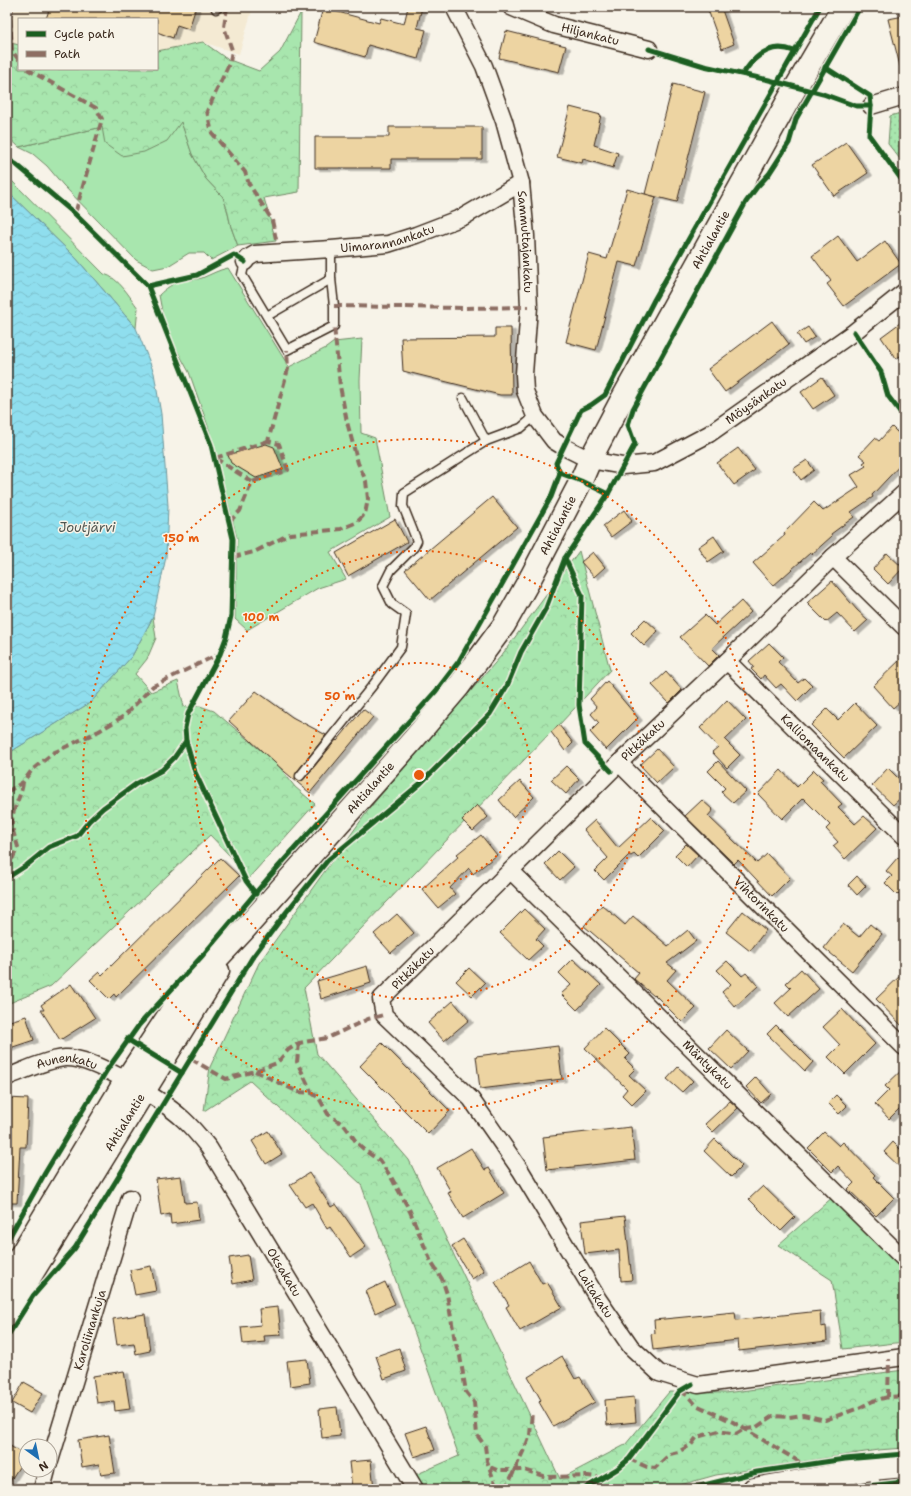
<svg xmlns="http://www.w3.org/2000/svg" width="911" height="1496" font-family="'Shantell Sans',sans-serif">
<defs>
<pattern id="forest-crowns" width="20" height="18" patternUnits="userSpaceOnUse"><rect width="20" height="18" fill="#a8e6ae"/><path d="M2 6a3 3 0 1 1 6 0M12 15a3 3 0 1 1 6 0" fill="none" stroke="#92c595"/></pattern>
<pattern id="park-dots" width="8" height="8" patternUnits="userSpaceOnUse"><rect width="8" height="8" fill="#a8e6ae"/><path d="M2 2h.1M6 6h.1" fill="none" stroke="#92c595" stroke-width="1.8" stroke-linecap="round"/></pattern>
<pattern id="water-waves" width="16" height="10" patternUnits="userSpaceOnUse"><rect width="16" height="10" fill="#8fdeee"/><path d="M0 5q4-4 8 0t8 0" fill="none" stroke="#7cbfcc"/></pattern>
<filter id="shadow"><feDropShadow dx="4.5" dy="2.5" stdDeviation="0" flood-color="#0004"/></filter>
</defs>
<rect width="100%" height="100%" fill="#f7f3e8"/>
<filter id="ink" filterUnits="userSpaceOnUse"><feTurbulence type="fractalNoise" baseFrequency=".025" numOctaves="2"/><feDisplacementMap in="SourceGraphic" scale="8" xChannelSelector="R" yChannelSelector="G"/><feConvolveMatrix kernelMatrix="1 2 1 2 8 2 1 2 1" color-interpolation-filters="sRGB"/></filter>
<g filter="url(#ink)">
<polygon fill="#f4ead3" points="7,7 253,7 239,54 203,42 157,51 157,19 19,19 19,45 7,42"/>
<g fill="#a8e6ae" stroke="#728866">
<polygon points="181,121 192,154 206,179 223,197 227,209 231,227 238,246 211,260 204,253 189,253 168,266 153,269 136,260 63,185 47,166 33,154 19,147 102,127"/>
<path d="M7,176L104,274C119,278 129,296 138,308L136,328L75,257L7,191Z"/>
<path d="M228,268L289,367L326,348L334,342L362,339L360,380L361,433L375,438L390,517L330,552L346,579L318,588L247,630L235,619L237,538L225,490L209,429L189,372L165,328L159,295C165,289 173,283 181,281C188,280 195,280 202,278C212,274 218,270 228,268Z"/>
</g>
<g fill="url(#forest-crowns)" stroke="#728866">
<polygon points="301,12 299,192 264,198 276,241 238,246 231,227 227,209 223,197 206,179 192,154 181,122 167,141 144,152 122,156 105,144 102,127 19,147 7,136 7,42 19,45 19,69 157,69 157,51 203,42 227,59 259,71 280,52"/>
<polygon points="579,551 610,670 559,725 551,732 304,988 317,1054 409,1160 560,1479 625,1445 669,1392 725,1393 904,1370 904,1448 878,1450 716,1475 666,1489 426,1489 415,1475 459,1456 361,1184 250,1081 204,1111 210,1067 259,963 372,805 501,656"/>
<polygon points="153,617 156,638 147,659 135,674 151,692 178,681 184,707 200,706 214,711 278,765 295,787 315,804 246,881 230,856 210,835 51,986 7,1004 7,754 91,702 132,656"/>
<polygon points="842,1189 904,1251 904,1342 843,1349 832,1280 778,1245"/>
</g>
<polygon fill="url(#park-dots)" stroke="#728866" points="904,112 904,164 888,144 890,116"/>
<polygon fill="url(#water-waves)" stroke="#6d969b" points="7,191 75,257 136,328 154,373 161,414 168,506 166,557 153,617 132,656 91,702 7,754"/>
<g fill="#edd4a2" stroke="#3b2a1e" filter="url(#shadow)">
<polygon points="50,7 196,7 189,29 177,25 173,38 157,32 157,19 46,19"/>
<polygon points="408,7 422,7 417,28 426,30 418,59 368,45 365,57 314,42 323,8 379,23 381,18 404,24"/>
<polygon points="707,7 721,7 734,44 722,49"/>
<polygon points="904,16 904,65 900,66 888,19"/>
<polygon points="506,31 566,46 559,72 499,58"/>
<polygon points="673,84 705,92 677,202 645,194"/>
<polygon points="570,107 601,115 594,145 618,153 613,168 583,159 582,163 557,157"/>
<polygon points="389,127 482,127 482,159 391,159 391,168 315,168 315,137 389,137"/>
<polygon points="846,142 868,173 834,196 812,165"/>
<polygon points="627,189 656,197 636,266 619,262 596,350 566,342 589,254 607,259"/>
<polygon points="838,236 857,262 885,241 901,264 844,306 827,284 831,281 812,256"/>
<polygon points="904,320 904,353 896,359 881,337"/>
<polygon points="772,321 789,344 725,392 708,369"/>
<polygon points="808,327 815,337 804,344 797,334"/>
<polygon points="495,328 511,328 512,395 500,395 403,371 401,338 495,337"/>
<polygon points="822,377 834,395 813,409 801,392"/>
<polygon points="892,427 904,439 904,461 872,495 873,497 851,512 854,517 831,534 832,536 812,554 810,553 773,586 753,563 785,535 784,533 814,502 823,511 859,487 851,475 866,466 863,463 866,461 859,455 875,438 879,441"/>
<polygon points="266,444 274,447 283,469 256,478 231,463 228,455"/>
<polygon points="738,448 755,470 734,485 717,463"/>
<polygon points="807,460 814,470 801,480 793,469"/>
<polygon points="492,497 517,527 430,600 405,570"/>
<polygon points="624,510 632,521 611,537 603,526"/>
<polygon points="395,519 407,542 348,576 336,553"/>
<polygon points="714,536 724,551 708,562 698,547"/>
<polygon points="593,552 605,567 594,577 581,562"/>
<polygon points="887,553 903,568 888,584 873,569"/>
<polygon points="832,581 857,610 868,620 855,632 837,613 826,622 807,603"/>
<polygon points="741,601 751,612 712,648 719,655 708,666 680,637 705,615 715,625"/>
<polygon points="645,619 658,631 644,646 631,633"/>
<polygon points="769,643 783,657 778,662 798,683 804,678 812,686 797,701 781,684 776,688 764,675 761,679 751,669 754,667 749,661"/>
<polygon points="904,656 904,698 893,708 873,686"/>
<polygon points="666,672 682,690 669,703 652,685"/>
<polygon points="607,681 638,718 606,750 590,732 599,723 591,714 597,707 590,699"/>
<polygon points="256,691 292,717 326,735 296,773 295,778 299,781 304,779 336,740 337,741 363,709 373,717 310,793 285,772 229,721"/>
<polygon points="727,700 746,720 725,740 740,755 727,768 712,752 718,747 700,728"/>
<polygon points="855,703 877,726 844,758 811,725 827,709 838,720"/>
<polygon points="559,725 573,743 565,751 551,732"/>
<polygon points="657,749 674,767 657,783 640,765"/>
<polygon points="718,761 746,791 733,803 721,792 725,788 708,771"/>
<polygon points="566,766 579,779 566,794 551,780"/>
<polygon points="888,768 904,784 904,795 893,805 872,785"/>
<polygon points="781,770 797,787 814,770 823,779 820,781 842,804 838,807 855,824 864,816 877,828 845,859 833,846 838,842 826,829 830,825 803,798 782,819 758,794"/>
<polygon points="520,781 534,797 513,817 499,800"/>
<polygon points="702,800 713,810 708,816 757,863 767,854 790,878 772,896 738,860 734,864 685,816"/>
<polygon points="477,805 488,817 473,831 462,820"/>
<polygon points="651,817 665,831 638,858 634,854 631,856 629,855 604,880 595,871 608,858 584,830 595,820 618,848"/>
<polygon points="481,835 497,855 473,874 469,868 450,888 455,894 438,908 422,889 459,856 457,854"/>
<polygon points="686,844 698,855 687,867 675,855"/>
<polygon points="558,851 574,867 560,880 545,864"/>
<polygon points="898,857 904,863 904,888 897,895 885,883 892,876 886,871"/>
<polygon points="220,858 239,876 116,997 114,994 109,999 90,980 99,972 102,975"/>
<polygon points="857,876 866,886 857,895 848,885"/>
<polygon points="602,905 625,925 633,916 668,946 688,930 696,941 667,963 676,970 667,980 696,1008 682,1022 655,995 654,996 634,979 639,973 584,926"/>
<polygon points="524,909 545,929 536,939 543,946 528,960 500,933"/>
<polygon points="743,911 766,930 750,951 726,932"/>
<polygon points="397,914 414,933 391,953 374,934"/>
<polygon points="843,924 859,937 870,924 882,934 852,971 824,948"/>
<polygon points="573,959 601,985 577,1010 561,994 571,985 559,973"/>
<polygon points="727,961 742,976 746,973 758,986 735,1007 722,992 731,984 717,970"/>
<polygon points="367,966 371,983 321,999 317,981"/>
<polygon points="469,968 485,983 472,996 456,981"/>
<polygon points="801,969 819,989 788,1017 775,1003 791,988 786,983"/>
<polygon points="904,972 904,1028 876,999"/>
<polygon points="71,984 77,993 78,992 95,1018 60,1040 41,1010 44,1010 41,1005"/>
<polygon points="453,1001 469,1020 444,1041 428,1023"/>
<polygon points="842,1009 875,1044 845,1074 828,1057 840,1045 823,1027"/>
<polygon points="26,1016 34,1040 7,1049 7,1022"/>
<polygon points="776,1025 813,1062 805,1071 767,1034"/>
<polygon points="604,1028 630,1054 625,1059 635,1069 629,1075 646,1091 632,1105 622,1095 627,1089 585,1048"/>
<polygon points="726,1030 748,1051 731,1069 709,1048"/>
<polygon points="382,1043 450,1111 428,1134 360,1066"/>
<polygon points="558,1046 562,1079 480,1089 476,1056"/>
<polygon points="678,1067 693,1081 682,1092 667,1079"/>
<polygon points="904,1068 904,1104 889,1119 875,1104 889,1090 885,1086"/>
<polygon points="756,1077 771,1094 761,1103 746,1087"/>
<polygon points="836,1095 847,1106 839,1114 828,1103"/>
<polygon points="7,1098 28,1099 26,1147 20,1147 17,1203 7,1203"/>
<polygon points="730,1101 738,1108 713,1132 705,1124"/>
<polygon points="631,1127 635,1160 547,1170 543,1137"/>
<polygon points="268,1131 282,1154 266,1164 252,1141"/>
<polygon points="824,1132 839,1146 843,1142 875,1175 873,1177 894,1198 876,1216 848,1189 854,1183 838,1166 832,1172 808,1148"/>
<polygon points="715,1139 742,1166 731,1177 704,1151"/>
<polygon points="893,1142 904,1153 904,1171 884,1152"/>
<polygon points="471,1148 485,1170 489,1168 504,1193 463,1218 448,1193 451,1192 437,1168"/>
<polygon points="309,1173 331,1207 336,1204 366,1247 351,1257 330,1227 327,1229 312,1203 305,1207 290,1185"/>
<polygon points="181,1176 185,1203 197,1202 199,1220 171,1224 170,1214 161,1216 156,1179"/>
<polygon points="763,1186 795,1217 781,1231 749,1199"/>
<polygon points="625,1216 632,1280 621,1281 619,1250 585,1254 581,1221"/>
<polygon points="463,1239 484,1271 472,1279 452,1246"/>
<polygon points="248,1255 252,1280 233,1284 229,1258"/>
<polygon points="529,1261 542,1284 547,1282 562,1307 520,1331 506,1307 509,1305 495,1282"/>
<polygon points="151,1266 156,1291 135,1295 130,1270"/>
<polygon points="385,1282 395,1304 375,1313 366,1291"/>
<polygon points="278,1307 281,1335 264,1336 265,1342 243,1344 241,1327 261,1325 259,1309"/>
<polygon points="820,1311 821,1327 826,1326 827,1341 739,1351 738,1340 653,1350 651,1334 655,1333 654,1320 735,1312 736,1320"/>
<polygon points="145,1314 150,1351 136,1354 134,1343 117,1345 113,1319"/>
<polygon points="399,1348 406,1371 384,1379 376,1356"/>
<polygon points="562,1356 575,1379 580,1377 595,1402 553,1426 539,1402 541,1400 528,1377"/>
<polygon points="307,1359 310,1383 290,1386 287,1361"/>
<polygon points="124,1371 130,1409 115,1411 114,1401 97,1403 93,1376"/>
<polygon points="24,1382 43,1393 30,1413 12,1403"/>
<polygon points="634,1397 636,1422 607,1425 605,1400"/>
<polygon points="337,1407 340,1436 322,1438 319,1409"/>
<polygon points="426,1426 435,1450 414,1457 405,1433"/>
<polygon points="109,1435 115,1473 101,1475 99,1464 82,1467 78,1440"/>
<polygon points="7,1444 26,1456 7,1486"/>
<polygon points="371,1460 374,1489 352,1489 349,1462"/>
</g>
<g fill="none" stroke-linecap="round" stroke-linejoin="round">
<defs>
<g id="lane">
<polyline points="216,9 219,7"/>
<polyline points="245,262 242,275 287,350 334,326 334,306 331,279 331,249"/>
<polyline points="267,316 331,279"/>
<polyline points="463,398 486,441"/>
<polyline points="300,776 373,685 401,647 406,614 392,604 383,586 391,570 414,547 417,541 403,506 404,493 486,441 521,428 535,416"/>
<polyline points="872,1469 876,1485 879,1489"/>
</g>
<g id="street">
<path id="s1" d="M454,7L484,66L504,121L521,183L526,236L529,307L524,374L525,391L535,416L554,441L564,447L590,460L623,466L654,463L709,434L854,332L904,292"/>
<path id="s2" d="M511,7L554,25L649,49"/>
<polyline points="871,106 904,96"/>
<path id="s3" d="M245,262L248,258L255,254L331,249L388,244L416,235L463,217L521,183"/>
<path id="s4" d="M904,493L833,557L727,661L619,763L381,999L384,1015L471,1099L521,1171L598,1299L631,1347L659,1373L698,1385L904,1357"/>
<polyline points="833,557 904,627"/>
<path id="s5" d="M727,661L904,836"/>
<path id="s6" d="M619,763L904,1047"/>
<path id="s7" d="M511,871L904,1259"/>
<path id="s8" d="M7,1077C26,1070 45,1060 65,1058C93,1056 162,1100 183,1119C193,1128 201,1138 209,1148L415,1489"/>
<path id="s9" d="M50,1461L130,1198"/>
<polyline points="42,1489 47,1470"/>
</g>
<g id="secondary">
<path id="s10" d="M7,1278L126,1080L181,997L243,931L413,740L459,686L504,625L531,577L581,481L590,460L620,403L789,99L843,7"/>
<path id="s11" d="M7,1314L218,971"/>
<polyline points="754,1489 872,1469 904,1466"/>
</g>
</defs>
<use href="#lane" stroke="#3b2a1e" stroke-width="11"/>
<use href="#street" stroke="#3b2a1e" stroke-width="19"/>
<use href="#secondary" stroke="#3b2a1e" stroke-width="25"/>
<use href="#lane" stroke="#f7f3e8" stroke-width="8"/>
<use href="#street" stroke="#f7f3e8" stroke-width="16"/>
<use href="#secondary" stroke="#f7f3e8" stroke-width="22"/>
<g stroke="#8d6e63" stroke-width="4" stroke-dasharray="8 4" stroke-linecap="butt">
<polyline points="12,7 10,18 12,51 19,60"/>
<polyline points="227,7 224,27 232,50 230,62 207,111 212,133 245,172 249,184 272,220 277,244"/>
<polyline points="27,69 96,108 102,119 75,214"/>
<polyline points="334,306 463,308 529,307"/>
<polyline points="215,458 268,441"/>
<polyline points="215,458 252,482"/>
<polyline points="229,522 240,511 252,482 288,470 279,444 268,441 288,369 287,350"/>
<polyline points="233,557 254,552 290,534 341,529 356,523 365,514 368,499 366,481 358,463 347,422 340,386 334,326"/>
<polyline points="7,792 23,782 32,770 53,753 99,731 124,716 153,686 219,654"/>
<path d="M7,870L18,847C16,840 11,828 12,822C12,808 22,796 23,782"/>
<polyline points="299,1043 297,1062 312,1093"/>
<polyline points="191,1059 226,1079 255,1071 277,1063 288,1050 299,1043 327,1038 368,1019 384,1015"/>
<polyline points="255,1071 298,1092 312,1093 319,1098 328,1114 345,1126 357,1143 367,1152 379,1160 391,1177 409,1209 431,1262 442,1279 447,1294 455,1341 460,1356 466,1392 474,1402 477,1435 485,1446 487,1461 497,1489"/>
<polyline points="680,1391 687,1395 696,1405 733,1422 798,1461 801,1466"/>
<polyline points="888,1397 889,1359"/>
<polyline points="629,1459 647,1467 655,1468 670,1454 678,1452 691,1445 697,1437 719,1431 736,1434 744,1429 755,1428 773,1416 789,1417 803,1415 825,1420 859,1408 873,1401 888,1397 904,1396"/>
<polyline points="490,1467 497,1470 524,1470 547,1477 588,1476 603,1478"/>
<polyline points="504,1489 510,1480 527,1443 530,1435 532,1412"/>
</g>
<defs>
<g id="cycleway">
<polyline points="649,49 704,66 769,80 823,94 856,106 871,106"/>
<polyline points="825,67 870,96 871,106 869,135 904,183"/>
<path d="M743,74C755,55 771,42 794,51"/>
<polyline points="7,159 17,165 75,214 148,286 211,445 233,539 231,616 226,638 220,654 188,714 185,728 186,741 195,772 246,881 256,894"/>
<polyline points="148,286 197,275 234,255 245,262"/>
<polyline points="854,332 881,372 888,396 904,417"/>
<polyline points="560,473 581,481 608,494"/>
<polyline points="565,558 582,595 579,705 585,744 611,771"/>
<polyline points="7,878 27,865 49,847 77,836 89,821 103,808 136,784 162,770 174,758 186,741"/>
<polyline points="127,1039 182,1073"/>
<polyline points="7,1241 45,1173 107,1070 139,1025 203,955 269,877 436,691 459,661 551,497 560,473 556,463 581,410 591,405 605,395 654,300 820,7"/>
<polyline points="7,1337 33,1296 75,1248 252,958 284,915 328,860 421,783 490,714 507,686 521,652 546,608 565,558 608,494 635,444 628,425 633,409 746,202 757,187 769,174 789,143 796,119 860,7"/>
<polyline points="584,1489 617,1469 629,1459 680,1391 692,1384"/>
<polyline points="688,1489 757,1472 845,1459 904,1454"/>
<polyline points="841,1489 904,1482"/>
</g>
</defs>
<use href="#cycleway" stroke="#f7f3e8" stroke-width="8"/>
<use href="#cycleway" stroke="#1b5e20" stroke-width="5"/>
</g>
</g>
<g fill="none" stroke="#e8590c" stroke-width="2" stroke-dasharray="2 4">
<circle cx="419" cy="775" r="112"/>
<circle cx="419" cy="775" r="224"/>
<circle cx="419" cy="775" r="336"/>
</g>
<g text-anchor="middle" stroke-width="3" stroke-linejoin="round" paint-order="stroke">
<g font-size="12" fill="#3b2a1e" stroke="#f7f3e8">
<text dy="4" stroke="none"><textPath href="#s2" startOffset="84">Hiljankatu</textPath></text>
<text dy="4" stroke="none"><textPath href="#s3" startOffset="147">Uimarannankatu</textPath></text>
<text dy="4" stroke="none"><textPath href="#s10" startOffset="1261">Ahtialantie</textPath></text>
<text dy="4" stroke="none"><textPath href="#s1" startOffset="248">Sammuttajankatu</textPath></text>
<text dy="4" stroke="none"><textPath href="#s1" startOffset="681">Möysänkatu</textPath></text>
<text dy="4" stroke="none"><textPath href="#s10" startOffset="937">Ahtialantie</textPath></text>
<text transform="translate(643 740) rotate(-43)" y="4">Pitkäkatu</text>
<text dy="4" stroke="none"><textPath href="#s5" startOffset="124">Kalliomaankatu</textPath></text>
<text dy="4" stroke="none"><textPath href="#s10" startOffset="613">Ahtialantie</textPath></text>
<text dy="4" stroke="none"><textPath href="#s6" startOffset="201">Vihtorinkatu</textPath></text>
<text transform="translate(413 968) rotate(-45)" y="4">Pitkäkatu</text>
<text dy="4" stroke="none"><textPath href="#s7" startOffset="276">Mäntykatu</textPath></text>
<text dy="4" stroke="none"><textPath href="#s8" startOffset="63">Aunenkatu</textPath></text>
<text dy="4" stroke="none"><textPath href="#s11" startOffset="225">Ahtialantie</textPath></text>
<text dy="4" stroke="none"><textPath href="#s8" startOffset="380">Oksakatu</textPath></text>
<text dy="4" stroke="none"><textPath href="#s4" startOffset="1096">Laitakatu</textPath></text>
<text dy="4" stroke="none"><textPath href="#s9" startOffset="137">Karoliinankuja</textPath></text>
</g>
<g font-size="13" font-style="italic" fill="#505752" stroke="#f7f3e8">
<text x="87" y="532">Joutjärvi</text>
</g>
</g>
<circle cx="419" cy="775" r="6" fill="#e8590c" stroke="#f7f3e8" stroke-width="2"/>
<g font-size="12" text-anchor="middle" font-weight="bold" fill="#e8590c" stroke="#f7f3e8" stroke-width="3" stroke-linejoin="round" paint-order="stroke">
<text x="181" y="542">150 m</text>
<text x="261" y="621">100 m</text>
<text x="340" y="700">50 m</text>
</g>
<rect width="911" height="1496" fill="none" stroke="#f7f3e8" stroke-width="24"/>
<rect x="12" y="12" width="887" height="1472" fill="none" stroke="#3b2a1e" stroke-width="1.5" filter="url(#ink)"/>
<rect x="18" y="18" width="140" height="52" fill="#f7f3e8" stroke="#aca397"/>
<rect x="26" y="31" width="20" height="6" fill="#1b5e20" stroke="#aca397"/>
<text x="54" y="38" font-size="12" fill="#3b2a1e">Cycle path</text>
<rect x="26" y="51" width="20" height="6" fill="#8d6e63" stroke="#aca397"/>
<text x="54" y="58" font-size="12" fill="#3b2a1e">Path</text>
<g transform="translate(38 1458) rotate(147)"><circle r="19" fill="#f7f3e8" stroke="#aca397"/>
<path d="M0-3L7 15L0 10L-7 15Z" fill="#1f6fb2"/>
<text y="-6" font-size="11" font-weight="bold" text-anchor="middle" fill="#3b2a1e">N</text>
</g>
</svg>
